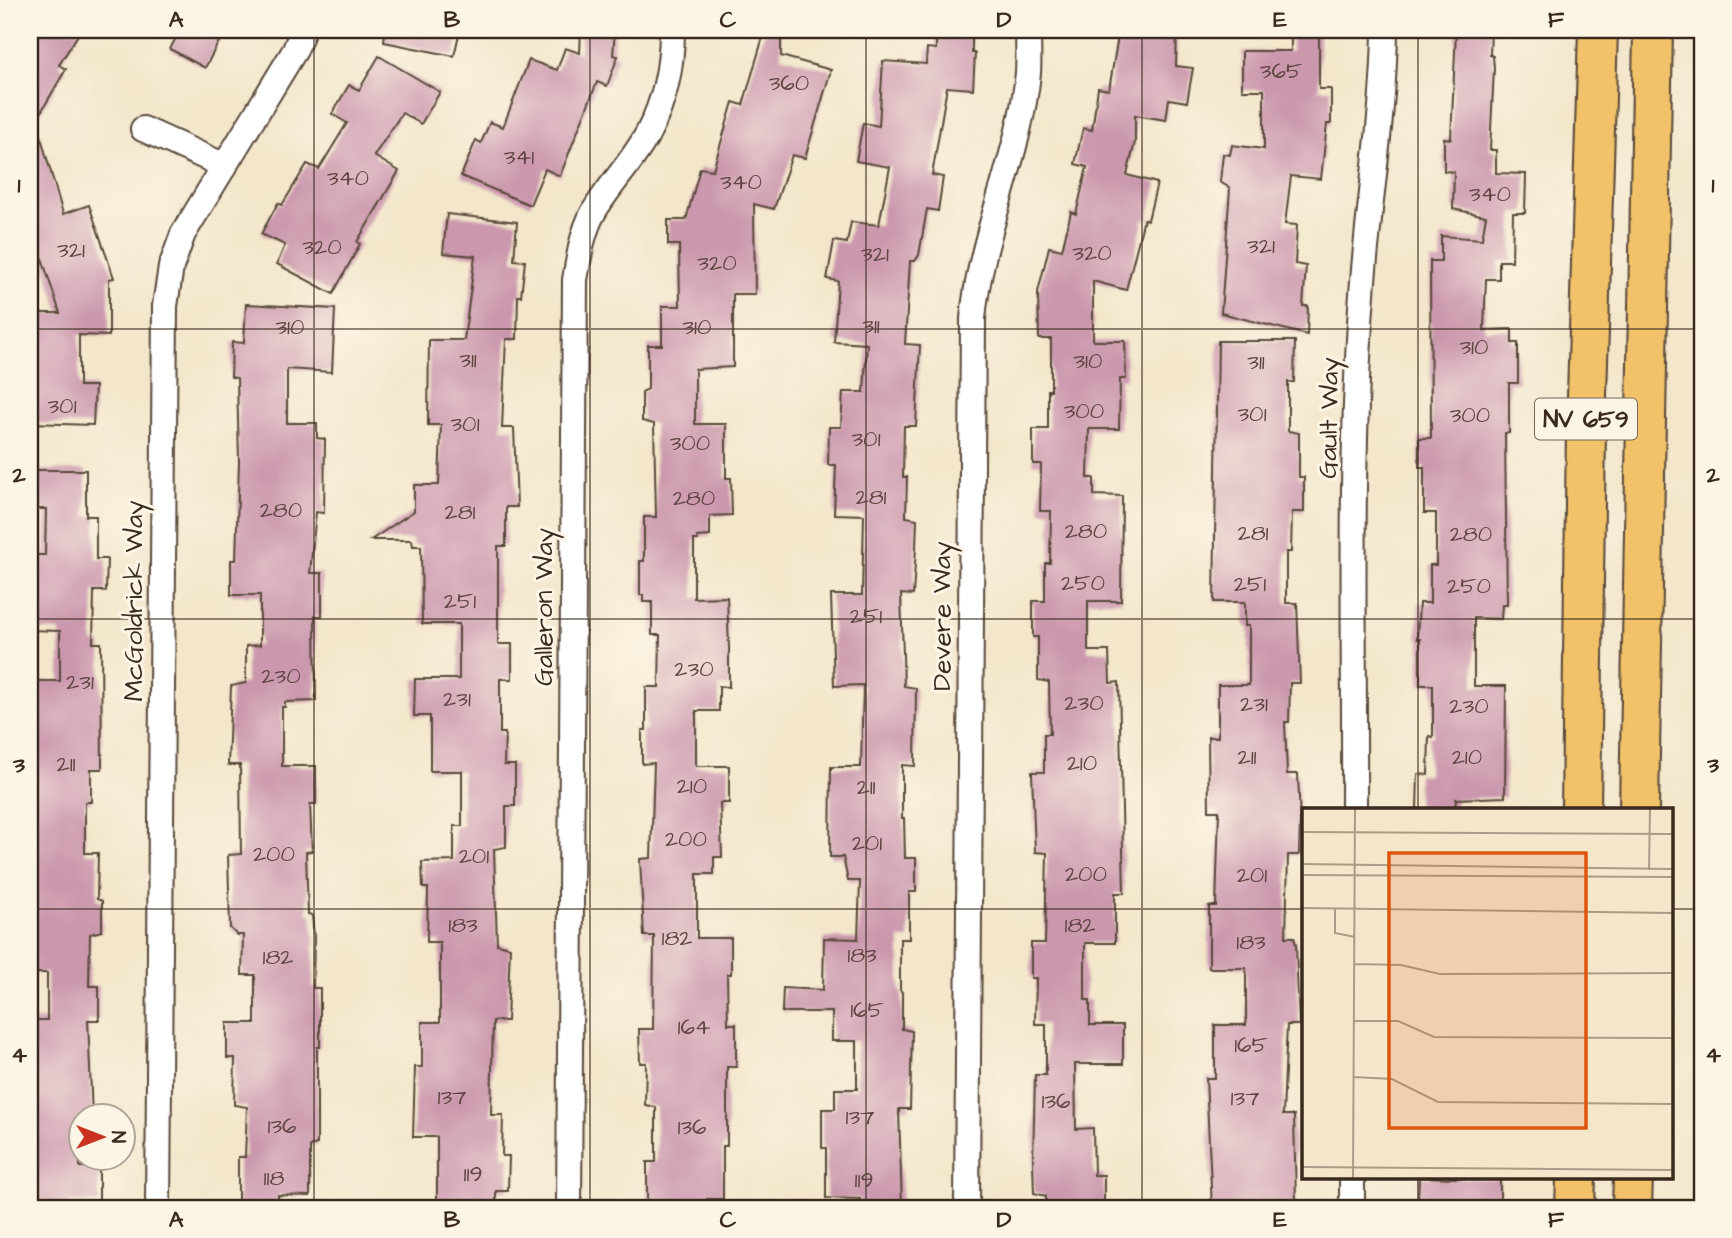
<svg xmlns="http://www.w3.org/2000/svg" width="1732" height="1238" font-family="'Architects Daughter',sans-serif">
<rect width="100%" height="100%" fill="#fcf5e5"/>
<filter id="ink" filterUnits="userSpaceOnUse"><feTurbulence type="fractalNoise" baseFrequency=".0143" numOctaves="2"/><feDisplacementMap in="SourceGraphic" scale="14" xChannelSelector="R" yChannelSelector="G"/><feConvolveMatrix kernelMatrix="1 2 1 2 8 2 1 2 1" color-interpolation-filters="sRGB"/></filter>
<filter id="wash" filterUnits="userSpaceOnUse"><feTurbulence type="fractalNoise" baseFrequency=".00686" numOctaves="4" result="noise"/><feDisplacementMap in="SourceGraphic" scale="28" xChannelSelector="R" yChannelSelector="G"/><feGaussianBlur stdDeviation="1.57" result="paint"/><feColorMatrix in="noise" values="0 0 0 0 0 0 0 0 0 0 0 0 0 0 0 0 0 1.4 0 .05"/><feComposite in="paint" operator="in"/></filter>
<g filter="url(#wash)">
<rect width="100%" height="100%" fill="#f3e6cb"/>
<g id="blocks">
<g fill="#cb97ad">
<polygon points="30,30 81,30 59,65 66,69 34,124 37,124 63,214 89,205 114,278 109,279 109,336 79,335 79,386 95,386 93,425 30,423 30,313 60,313 30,222"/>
<polygon points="180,30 225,30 205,68 170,49"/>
<polygon points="385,30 460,30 454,56 384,42"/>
<polygon points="581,30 615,30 613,55 618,56 607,86 597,82 560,176 545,169 530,205 461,176 476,140 481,143 490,122 503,127 529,60 557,70 565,48 580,53"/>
<polygon points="765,30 781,30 781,56 831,70 805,158 792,155 774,209 754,204 755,294 733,294 733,367 695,369 695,424 726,424 726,478 731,478 732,515 710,516 710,536 697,537 698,540 694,540 694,598 727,597 729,648 729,687 719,686 719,711 696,711 696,766 729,766 729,803 720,803 722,857 714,857 714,874 697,874 697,938 731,938 731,974 727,974 728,1024 736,1024 736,1067 727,1067 727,1146 723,1146 723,1199 707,1199 707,1208 647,1208 647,1162 656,1162 656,1107 645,1105 646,1063 640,1063 639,1029 653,1029 654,936 644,936 640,859 651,858 654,763 642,764 642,730 646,730 646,687 659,687 660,635 652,635 652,602 643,602 643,595 640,595 640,561 644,561 644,517 656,517 654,424 642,421 642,392 648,389 648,345 662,345 662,306 680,306 679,245 668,245 668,220 686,220 700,168 713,170 733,102 743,105"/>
<polygon points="936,30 972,30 972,53 975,53 973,89 947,87 932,175 943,177 938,211 927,209 919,255 915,261 910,261 905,344 920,345 916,426 904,426 903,477 907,477 906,517 917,519 916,548 913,595 901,594 904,686 916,688 915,766 902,765 902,818 904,818 905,858 916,858 916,892 909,892 909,939 900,939 900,990 902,992 902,1029 912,1031 910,1109 899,1109 902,1208 860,1208 860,1199 826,1198 826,1148 822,1148 822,1109 835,1109 835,1089 857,1089 857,1041 832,1041 832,1012 782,1012 783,988 823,990 824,938 858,939 860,881 848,881 843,857 830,857 831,767 861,767 863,685 834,686 831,595 862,595 864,515 834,514 836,465 828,465 829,427 841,427 843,392 864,392 867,344 834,342 838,281 827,279 834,241 847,243 851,222 879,225 890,167 856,161 863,123 879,126 883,61 926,64 927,48 936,49"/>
<polygon points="1119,30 1177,30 1176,66 1193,68 1187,102 1169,99 1166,120 1135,115 1135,142 1127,175 1157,183 1148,220 1144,219 1126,290 1093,281 1093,341 1125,341 1126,379 1120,379 1119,429 1089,429 1088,478 1094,478 1094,495 1122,496 1121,601 1088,601 1088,651 1109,651 1110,683 1119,682 1124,893 1115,893 1115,943 1085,943 1085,1000 1090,1000 1090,1025 1123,1025 1123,1064 1075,1064 1076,1129 1093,1128 1094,1175 1104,1175 1104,1208 1046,1208 1046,1196 1034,1193 1033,1163 1035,1075 1046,1075 1046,1024 1035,1024 1036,978 1031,978 1031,943 1045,943 1047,853 1035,852 1032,772 1044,772 1044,734 1050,734 1049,682 1038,680 1038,637 1033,637 1033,601 1045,601 1045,563 1050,563 1051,511 1040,511 1041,464 1033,464 1033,429 1048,429 1048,390 1051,390 1051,339 1039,339 1038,292 1049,247 1062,250 1071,212 1076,214 1087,167 1075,164 1083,128 1092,130 1098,88 1109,90"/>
<polygon points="1291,30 1319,30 1319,89 1331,89 1331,124 1327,124 1321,179 1291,176 1285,224 1297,225 1295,264 1306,266 1303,306 1308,306 1307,335 1221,313 1230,188 1220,182 1223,154 1230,155 1232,145 1264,149 1264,90 1242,90 1242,51 1291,51"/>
<polygon points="1456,30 1491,30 1490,55 1493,56 1494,68 1490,150 1496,150 1496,173 1526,174 1525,213 1513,213 1512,261 1499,261 1499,279 1486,279 1484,330 1512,329 1512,343 1518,343 1518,383 1509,383 1509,433 1505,433 1507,605 1502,605 1501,619 1474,618 1474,686 1506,686 1505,797 1456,799 1455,809 1417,809 1418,774 1428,775 1429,736 1433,737 1433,685 1420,685 1420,639 1417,639 1419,603 1430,603 1430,565 1436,565 1436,513 1424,513 1424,467 1419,467 1419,438 1431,438 1430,261 1441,261 1441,236 1482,239 1486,216 1453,209 1454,172 1444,171 1444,138 1451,139"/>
<polygon points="379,56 440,92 421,124 402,113 374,156 399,171 357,242 360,244 333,294 277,264 285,245 261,234 278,203 282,205 307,164 319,169 347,123 332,114 349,85 359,90"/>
<polygon points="447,214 517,222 514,260 525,261 521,296 518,296 517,339 506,339 503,404 502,428 514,428 517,507 506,507 506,546 498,546 498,644 512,644 512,679 500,679 500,733 505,733 504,765 515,765 515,806 506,806 506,847 494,849 497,944 510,947 507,1021 493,1021 491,1115 503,1115 502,1156 509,1156 508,1191 496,1191 496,1208 437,1208 437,1137 413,1137 415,1067 422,1067 422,1022 440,1022 440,942 427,942 428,888 423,888 422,862 454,861 454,826 462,826 462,771 430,771 430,716 414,716 415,679 459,679 459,624 422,624 421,546 413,546 412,540 371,540 414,511 414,485 439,485 441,425 428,425 429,340 464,340 475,256 443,253"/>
<polygon points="246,304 335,309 332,372 287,369 287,423 317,423 317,438 325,439 324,513 316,512 310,573 322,573 322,616 315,616 316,701 285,702 285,707 282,707 282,766 316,766 316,804 310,804 312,851 306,852 308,914 312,915 314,937 313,988 320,988 320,1047 317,1047 317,1144 310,1146 310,1196 278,1195 278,1208 238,1208 238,1157 245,1157 247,1107 234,1105 235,1058 227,1058 227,1023 255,1023 255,975 242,975 243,935 237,935 230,928 228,855 241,854 240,765 228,765 231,686 246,683 246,646 260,645 260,595 231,595 231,560 236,560 239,462 237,378 231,377 232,342 244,343"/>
<polygon points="1218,341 1295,341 1294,382 1288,382 1288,431 1299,433 1299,477 1304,477 1304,512 1292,512 1291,552 1286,552 1286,603 1297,603 1300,683 1290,683 1289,722 1285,722 1287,774 1298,774 1300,822 1299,855 1288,855 1286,937 1294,937 1296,945 1299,1025 1287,1025 1283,1115 1294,1115 1296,1203 1285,1203 1285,1208 1212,1208 1206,1078 1215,1078 1215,1025 1246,1025 1246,968 1209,968 1209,906 1216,906 1219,811 1209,811 1208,737 1218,737 1218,685 1249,685 1249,626 1245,626 1245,602 1214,602"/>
<polygon points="30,470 86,470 86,516 96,516 96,559 107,559 106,591 94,591 93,643 101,643 102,769 91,769 91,802 85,802 85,853 98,853 97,899 102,901 102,931 90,934 89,986 99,986 99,1020 88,1020 92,1116 80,1116 80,1167 99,1167 99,1203 70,1202 70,1208 30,1208 30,1020 47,1020 47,973 30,973 30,934 34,934 34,877 30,877 30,681 60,681 60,631 30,630 30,555 45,555 46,509 30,509"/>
<polygon points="1419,1177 1500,1179 1500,1208 1430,1208 1430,1200 1418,1200"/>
</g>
</g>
</g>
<g filter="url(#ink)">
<use href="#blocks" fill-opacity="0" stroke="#574638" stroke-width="2"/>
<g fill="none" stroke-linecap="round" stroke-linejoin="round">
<defs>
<g id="minor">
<polyline points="143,129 225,166"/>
<path d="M1354,809C1355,638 1349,465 1362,294C1368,206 1384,119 1385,30"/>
<polyline points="158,1208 165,306 171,267 183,234 295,50 303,30"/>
<path d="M569,1208L575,280C579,257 582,233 593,213C609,185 633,162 648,133C665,101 672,65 672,30"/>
<path d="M967,1208L973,319C980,235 1020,156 1028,73C1029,59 1028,44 1028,30"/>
<polyline points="1352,1208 1352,1177"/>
</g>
<g id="primary">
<polyline points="1581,809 1586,429 1598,30"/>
<polyline points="1639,809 1653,30"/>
<polyline points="1575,1208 1576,1177"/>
<polyline points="1632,1208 1633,1177"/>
</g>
</defs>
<use href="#minor" stroke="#574638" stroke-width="28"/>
<use href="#primary" stroke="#574638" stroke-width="42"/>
<use href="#minor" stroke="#fff" stroke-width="24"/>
<use href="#primary" stroke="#f2c26a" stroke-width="38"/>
</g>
</g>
<path fill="none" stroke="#3b2a1e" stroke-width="2" stroke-opacity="0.55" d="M314,30V1208M590,30V1208M866,30V1208M1142,30V1208M1418,30V809M30,329H1702M30,619H1702M30,909H1303M1671,909H1702M1418,1177V1208"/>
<g text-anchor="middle" stroke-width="6" stroke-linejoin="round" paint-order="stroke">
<g font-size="23" fill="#5f4542">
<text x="1281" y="78">365</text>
<text x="789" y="90">360</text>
<text x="519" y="164">341</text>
<text x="348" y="185">340</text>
<text x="741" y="189">340</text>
<text x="1490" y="201">340</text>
<text x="1261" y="253">321</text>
<text x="322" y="254">320</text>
<text x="71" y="257">321</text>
<text x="1092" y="260">320</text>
<text x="875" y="261">321</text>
<text x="717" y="270">320</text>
<text x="871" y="333">311</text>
<text x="290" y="334">310</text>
<text x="697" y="334">310</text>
<text x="1474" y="354">310</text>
<text x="468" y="367">311</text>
<text x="1088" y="368">310</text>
<text x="1256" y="369">311</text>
<text x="62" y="413">301</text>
<text x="1084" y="418">300</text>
<text x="1252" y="421">301</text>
<text x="1470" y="422">300</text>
<text x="465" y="431">301</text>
<text x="866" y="446">301</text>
<text x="690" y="450">300</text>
<text x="871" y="504">281</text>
<text x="694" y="505">280</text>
<text x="281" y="517">280</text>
<text x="460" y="519">281</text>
<text x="1086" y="538">280</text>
<text x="1253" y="540">281</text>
<text x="1471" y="541">280</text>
<text x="1083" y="590">250</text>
<text x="1250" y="591">251</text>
<text x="1469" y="593">250</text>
<text x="460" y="608">251</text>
<text x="866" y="623">251</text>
<text x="694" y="676">230</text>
<text x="281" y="683">230</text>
<text x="80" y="689">231</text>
<text x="457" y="706">231</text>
<text x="1084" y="710">230</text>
<text x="1254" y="711">231</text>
<text x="1469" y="713">230</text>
<text x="1247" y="764">211</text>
<text x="1467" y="764">210</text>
<text x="1082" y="770">210</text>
<text x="66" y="771">211</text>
<text x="692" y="793">210</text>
<text x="866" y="794">211</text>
<text x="686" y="846">200</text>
<text x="867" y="850">201</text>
<text x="274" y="861">200</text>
<text x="474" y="863">201</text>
<text x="1086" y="881">200</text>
<text x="1252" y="882">201</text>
<text x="463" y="932">183</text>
<text x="1080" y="932">182</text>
<text x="677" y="945">182</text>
<text x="1251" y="949">183</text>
<text x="862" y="962">183</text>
<text x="278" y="964">182</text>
<text x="867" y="1017">165</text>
<text x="694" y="1034">164</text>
<text x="1251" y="1052">165</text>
<text x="452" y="1104">137</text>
<text x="1245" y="1105">137</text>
<text x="1056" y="1108">136</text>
<text x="860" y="1124">137</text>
<text x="282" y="1133">136</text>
<text x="692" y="1134">136</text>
<text x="473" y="1181">119</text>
<text x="274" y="1185">118</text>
<text x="864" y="1187">119</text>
</g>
<rect fill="#fcf5e5" stroke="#75675a" stroke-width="2" x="1535" y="398.5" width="102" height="41" rx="5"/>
<g font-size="24" font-weight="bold" fill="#3b2a1e">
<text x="1586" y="427">NV 659</text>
</g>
<g font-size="26" fill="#3b2a1e" stroke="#fcf5e5">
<text transform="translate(1328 418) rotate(-89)" y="9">Gault Way</text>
<text transform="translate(133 601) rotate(-90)" y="9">McGoldrick Way</text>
<text transform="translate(543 607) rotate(-90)" y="9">Galleron Way</text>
<text transform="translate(941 616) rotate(-90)" y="9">Devere Way</text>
</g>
</g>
<g transform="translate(1302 808)">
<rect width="371" height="371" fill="#f3e6cb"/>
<path fill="none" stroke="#a99b86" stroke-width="2" d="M0,24L371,26M0,56L371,61M347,62L348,0M0,67L371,69M0,100L371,105M33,100V125L53,129M53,156L99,157L138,166L371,165M52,213H96L132,229L371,230M52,269L90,271L136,294L371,296M0,359L371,362M51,371L53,0"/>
<path fill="#df570d" fill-opacity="0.15" stroke="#df570d" stroke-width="3.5" d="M87,45H284V320H87Z"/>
<rect width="371" height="371" fill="none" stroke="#3b2a1e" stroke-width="3.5"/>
</g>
<rect width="1732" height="1238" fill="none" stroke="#fcf5e5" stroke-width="77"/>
<g transform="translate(102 1137) rotate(90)"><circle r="33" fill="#fcf5e5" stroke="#afa495" stroke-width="2"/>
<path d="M0-5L12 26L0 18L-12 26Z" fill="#c8321e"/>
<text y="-10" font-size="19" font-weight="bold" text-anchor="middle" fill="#3b2a1e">N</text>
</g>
<rect x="38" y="38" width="1656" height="1162" fill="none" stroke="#3b2a1e" stroke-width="2.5"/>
<g font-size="23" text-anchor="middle" font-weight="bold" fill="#3b2a1e">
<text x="176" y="27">A</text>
<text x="452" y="27">B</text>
<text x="728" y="27">C</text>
<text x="1004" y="27">D</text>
<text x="1280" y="27">E</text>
<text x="1556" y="27">F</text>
<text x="19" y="192">1</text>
<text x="1713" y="192">1</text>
<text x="19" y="482">2</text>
<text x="1713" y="482">2</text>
<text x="19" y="772">3</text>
<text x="1713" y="772">3</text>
<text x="19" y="1062">4</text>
<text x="1713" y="1062">4</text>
<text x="176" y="1227">A</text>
<text x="452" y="1227">B</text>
<text x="728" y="1227">C</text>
<text x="1004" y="1227">D</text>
<text x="1280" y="1227">E</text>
<text x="1556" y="1227">F</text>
</g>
</svg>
